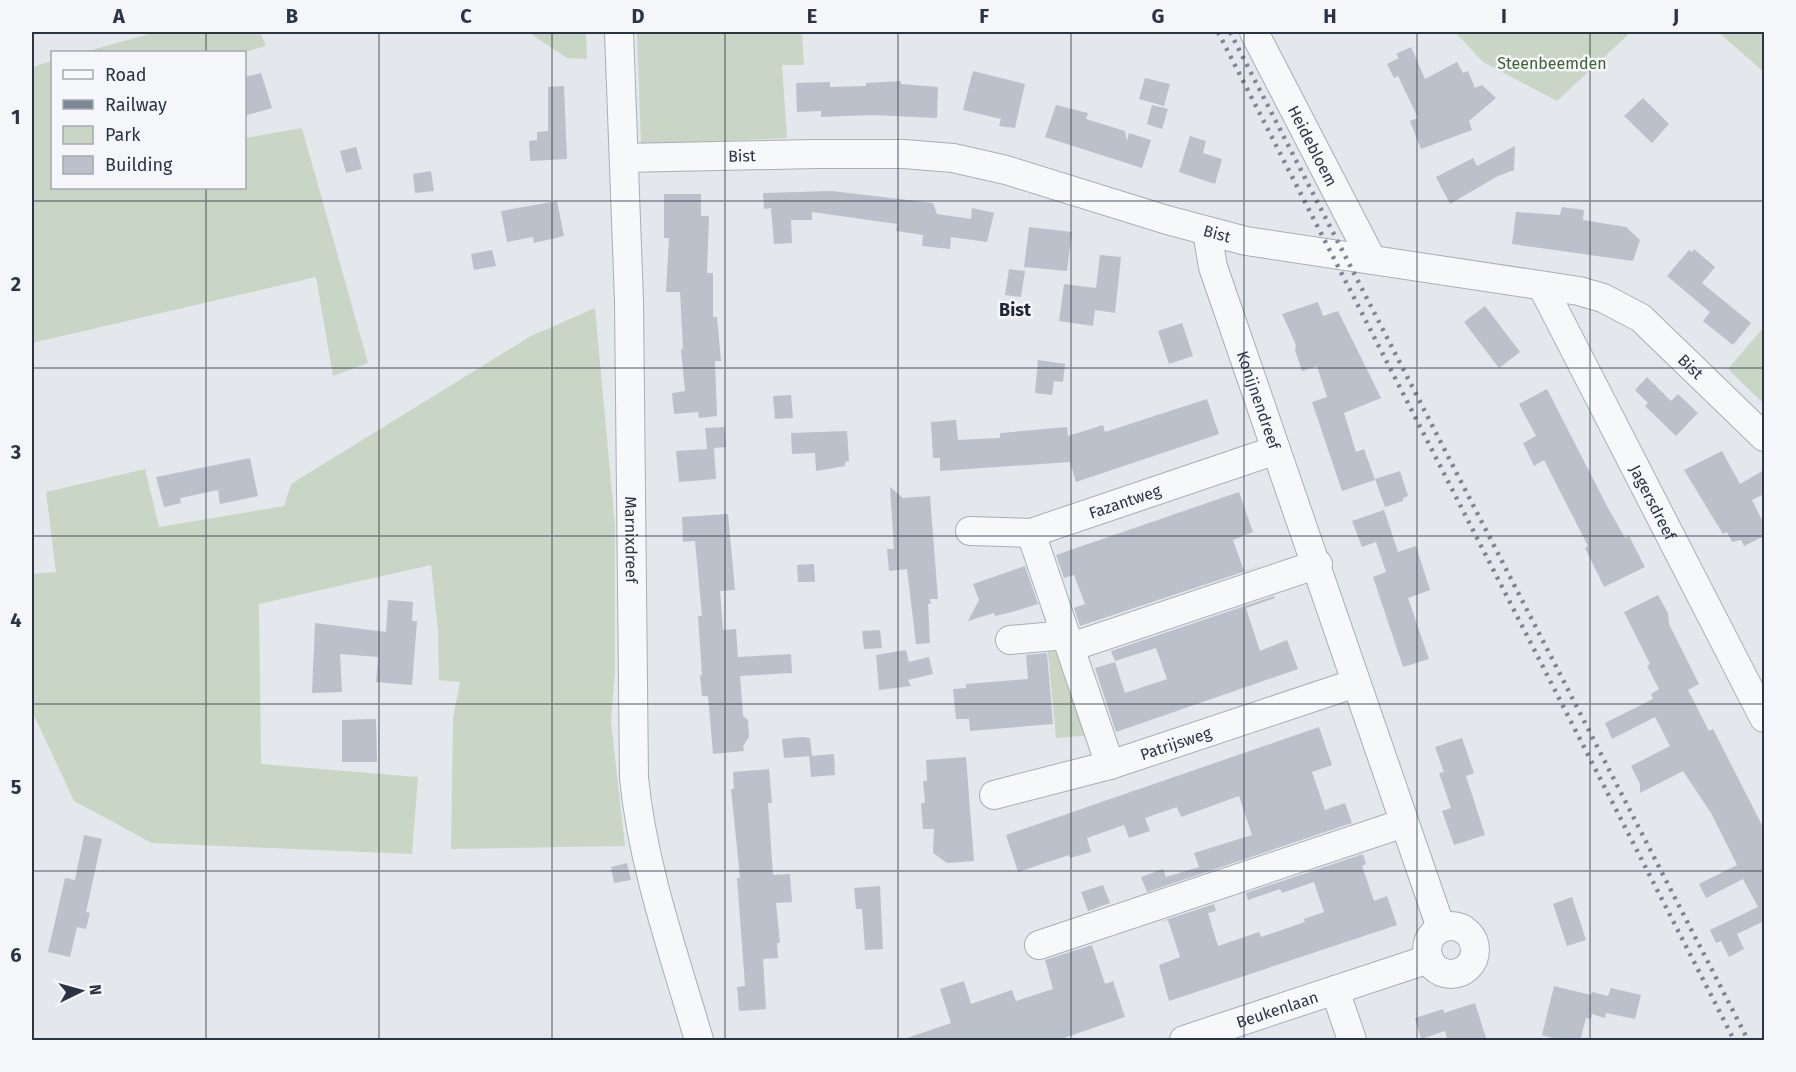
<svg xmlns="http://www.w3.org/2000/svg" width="1796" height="1072" font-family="'Fira Sans',sans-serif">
<rect width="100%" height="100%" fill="#e4e7ec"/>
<g fill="#c9d6c5">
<polygon points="157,32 260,32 266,46 244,52 84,52"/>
<polygon points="528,32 586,32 587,59 567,58"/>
<polygon points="637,32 802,32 804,65 782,65 787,138 641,145"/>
<polygon points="1455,32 1631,32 1557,101 1483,62"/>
<polygon points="1718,32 1764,32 1764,72"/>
<polygon points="52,61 52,188 244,188 245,138 302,128 368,363 333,376 316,277 32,343 32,67"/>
<polygon points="595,308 615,526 615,671 611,722 625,846 451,849 453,718 460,682 439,680 438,631 431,565 259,604 261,764 418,777 412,854 152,843 74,801 32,711 32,574 56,572 46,492 145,469 159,527 284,506 291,484 531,336"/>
<polygon points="1764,327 1764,404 1728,369"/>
<polygon points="1061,641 1094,735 1056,738 1047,643"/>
</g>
<g fill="#bbc0ca">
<polygon points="1411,47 1425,79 1457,62 1463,73 1468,71 1475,88 1482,85 1496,98 1469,121 1472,130 1421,149 1410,121 1418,118 1398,76 1394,78 1387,64 1399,58 1396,54"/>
<polygon points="973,71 1025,84 1015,128 999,126 1001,119 963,110"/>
<polygon points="261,73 272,108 244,116 244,77"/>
<polygon points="1145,78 1170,84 1164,106 1139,99"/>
<polygon points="901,81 901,84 938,87 937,118 872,115 821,117 821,111 797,112 796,83 830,82 830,87 866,86 866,83"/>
<polygon points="564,86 567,159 530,161 529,141 537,140 537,132 548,131 548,87"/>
<polygon points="1643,98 1669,124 1652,143 1624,116"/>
<polygon points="1056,105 1088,113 1086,119 1125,131 1127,141 1129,133 1151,140 1142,168 1045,137"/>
<polygon points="1152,105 1168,109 1162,129 1147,124"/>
<polygon points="1190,136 1206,141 1203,153 1222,159 1215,184 1179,172"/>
<polygon points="1515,146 1514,170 1498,176 1450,204 1436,177 1473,158 1477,166"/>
<polygon points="356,147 362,169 346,173 340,151"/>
<polygon points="431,171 434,191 415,193 413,174"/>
<polygon points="832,191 933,203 937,214 971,219 972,208 994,213 987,242 951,237 950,249 922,246 923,235 896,231 897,224 812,212 812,220 791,220 792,243 774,244 771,208 764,209 763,193"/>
<polygon points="664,194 701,194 701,216 709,216 707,273 713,273 713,317 717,317 721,361 715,361 717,416 699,418 698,412 674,414 672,393 685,391 681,349 683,349 680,292 666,292 669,238 664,238"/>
<polygon points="557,201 564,236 534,243 533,237 507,242 501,211"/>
<polygon points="1562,207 1584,210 1583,220 1626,227 1640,240 1633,261 1512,244 1516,212 1560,215"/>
<polygon points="1029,227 1072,232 1067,271 1024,267"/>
<polygon points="1694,249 1715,267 1702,283 1751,323 1733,345 1703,321 1710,312 1667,276 1689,250 1692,252"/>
<polygon points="492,250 496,266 474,270 471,254"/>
<polygon points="1100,255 1121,257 1115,313 1095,310 1093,326 1059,321 1064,284 1096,288"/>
<polygon points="1009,269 1025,271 1021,297 1005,295"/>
<polygon points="1318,302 1323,316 1338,311 1381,398 1344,413 1356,452 1364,449 1375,480 1342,491 1312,402 1327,397 1317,366 1302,371 1295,350 1296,345 1282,314"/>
<polygon points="1485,306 1520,352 1499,368 1464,322"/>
<polygon points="1182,323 1193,356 1169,364 1158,331"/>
<polygon points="1038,360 1065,364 1063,382 1054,381 1052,395 1035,393"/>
<polygon points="1647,377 1671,401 1678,394 1698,413 1676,436 1645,406 1648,403 1635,390"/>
<polygon points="1547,389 1608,508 1625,538 1629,536 1645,567 1604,587 1585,548 1588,546 1544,460 1534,466 1523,443 1536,436 1519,404"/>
<polygon points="791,395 793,418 775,419 773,396"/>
<polygon points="1207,399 1219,434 1076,482 1070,462 940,471 940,458 933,458 931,422 956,420 958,440 1000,438 1000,433 1067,427 1068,436 1103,425 1105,432"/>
<polygon points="724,427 726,447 714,448 716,479 679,482 676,451 707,449 705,428"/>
<polygon points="847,431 849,461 845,462 845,466 816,471 815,453 792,454 791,433"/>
<polygon points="1722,451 1740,484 1764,470 1764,494 1752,500 1764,524 1764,536 1744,546 1741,540 1732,542 1727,532 1723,534 1684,470"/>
<polygon points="250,458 258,496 220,504 218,490 180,498 181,503 164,507 156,477"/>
<polygon points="1400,471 1408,496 1403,498 1403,501 1385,507 1375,479"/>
<polygon points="890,487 903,498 930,496 938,599 930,599 931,604 928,604 930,643 916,644 907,569 889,571 887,549 894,549"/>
<polygon points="1239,492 1253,532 1233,540 1244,571 1264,565 1080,626 1074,608 1085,604 1074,575 1064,578 1056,555"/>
<polygon points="1384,510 1398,552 1416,546 1430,590 1408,598 1429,659 1403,667 1373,577 1386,572 1376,542 1362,547 1352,521"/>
<polygon points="728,514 735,590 720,591 723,630 736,629 738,657 791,654 792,673 740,676 743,716 748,720 749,737 743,746 744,751 713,754 708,696 702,696 700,675 702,675 698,616 702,616 695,541 683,542 682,517"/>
<polygon points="814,564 815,582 798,582 797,565"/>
<polygon points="1025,566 1038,604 1012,612 995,616 994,613 968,621 979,600 973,584"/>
<polygon points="1658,595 1668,613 1669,624 1699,684 1688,690 1709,731 1713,729 1764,829 1764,921 1737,934 1744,949 1729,957 1721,941 1716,943 1710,930 1758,907 1743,879 1706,898 1699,884 1737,865 1711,813 1683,771 1640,793 1640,784 1631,766 1670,746 1655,717 1612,739 1605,723 1653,699 1651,694 1659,689 1647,666 1650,664 1624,612"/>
<polygon points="1274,596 1275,598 1246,608 1260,651 1287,640 1298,669 1116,732 1095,668 1115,662 1125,693 1167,679 1156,648 1115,661 1111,651"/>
<polygon points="388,600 413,602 412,621 417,621 412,685 376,682 378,657 340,654 342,692 312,693 315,623 386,632"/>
<polygon points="880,630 882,648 864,649 862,631"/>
<polygon points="906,650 909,662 929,657 933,674 908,680 911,686 879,690 876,655"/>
<polygon points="1047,653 1053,724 970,731 969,719 956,719 953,689 966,688 966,684 1028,679 1026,655"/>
<polygon points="376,719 377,762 342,762 342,720"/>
<polygon points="1319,727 1332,765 1312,772 1325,810 1345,803 1352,823 1147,892 1141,877 1163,869 1166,877 1199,867 1194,853 1252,835 1239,796 1181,817 1177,807 1145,818 1150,831 1129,838 1124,825 1087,838 1091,852 1070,858 1069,855 1018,872 1006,835"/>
<polygon points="802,737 810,738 812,756 784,758 782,739"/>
<polygon points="1462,738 1474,773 1466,776 1485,835 1454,845 1442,811 1451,808 1439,773 1444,772 1435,747"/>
<polygon points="834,754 835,775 811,777 809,756"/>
<polygon points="966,757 974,861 947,863 933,853 934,829 923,829 921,803 925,803 923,781 927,781 926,760"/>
<polygon points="769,769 772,803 768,803 773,875 790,874 792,902 776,903 780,943 777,943 778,958 763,959 766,1009 739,1011 737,987 745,986 737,878 740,878 731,789 734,789 733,772"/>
<polygon points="84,835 102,839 86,912 90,913 86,929 77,927 70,957 48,952 65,878 75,880"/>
<polygon points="1363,854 1366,864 1362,866 1374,901 1387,896 1397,925 1169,1001 1159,965 1180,957 1168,920 1159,922 1214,904 1216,911 1208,913 1218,946 1259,932 1261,937 1305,922 1304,919 1324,912 1314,882 1282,893 1280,889 1248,900 1246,893"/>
<polygon points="627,863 631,880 614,883 611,867"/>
<polygon points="1103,885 1110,903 1088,911 1081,892"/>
<polygon points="880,886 883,949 865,950 862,909 856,909 854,888"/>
<polygon points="1572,897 1586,940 1567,946 1553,904"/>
<polygon points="1092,945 1105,984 1113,981 1125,1017 1055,1041 907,1041 907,1038 951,1023 940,989 964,981 971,1004 1012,990 1016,1001 1053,989 1045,960"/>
<polygon points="1554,986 1591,995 1592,992 1608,996 1611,988 1641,995 1635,1019 1606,1013 1605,1018 1592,1014 1591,1019 1586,1018 1580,1041 1564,1041 1542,1035"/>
<polygon points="1475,1003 1487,1041 1448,1041 1445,1031 1421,1039 1415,1018 1443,1009 1444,1013"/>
</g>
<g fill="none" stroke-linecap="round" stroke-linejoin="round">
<defs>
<g id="minor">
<path id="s1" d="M619,32L629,301L634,778C643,868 674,954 699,1040"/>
<path id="s2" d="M1254,32L1372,260"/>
<path id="s3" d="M624,158L816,154H904L953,158L1006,170L1167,220L1246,241L1579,291L1603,298L1641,318L1764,437"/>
<path id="s4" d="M1207,232L1213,267L1441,928"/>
<path id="s5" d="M1542,286L1764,718"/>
<path id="s6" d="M970,531L1031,533L1276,450"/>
<polyline points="1031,533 1110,765"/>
<polyline points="1010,640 1066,635"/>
<polyline points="1071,647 1318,564"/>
<path id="s7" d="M994,795L1110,765L1356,683"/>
<circle cx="1451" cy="950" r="24"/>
<polyline points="1039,945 1404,823"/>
<polyline points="1335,990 1352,1040"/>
<path id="s8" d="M1184,1040L1429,959"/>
</g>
</defs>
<use href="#minor" stroke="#a9aeb7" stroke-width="30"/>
<use href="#minor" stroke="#f7f8fa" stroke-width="28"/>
<g stroke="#7d8696" stroke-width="4.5" stroke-dasharray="3 6" stroke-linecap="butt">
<polyline points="1218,32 1734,1040"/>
<polyline points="1230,32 1748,1040"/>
</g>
</g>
<path fill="none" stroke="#2b3445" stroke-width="1.5" stroke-opacity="0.55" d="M206,32V52M379,32V1040M552,32V1040M725,32V1040M898,32V1040M1071,32V1040M1244,32V1040M1417,32V1040M1590,32V1040M206,188V1040M32,201H1764M32,368H1764M32,536H1764M32,704H1764M32,871H1764"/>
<g text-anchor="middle" stroke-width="5" stroke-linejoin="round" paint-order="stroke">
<g font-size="16" fill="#3f6138" stroke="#f4f6f9">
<text x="1552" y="69">Steenbeemden</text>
</g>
<g font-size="16" fill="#2b3445" stroke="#f4f6f9">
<text dy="6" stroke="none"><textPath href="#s2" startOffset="128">Heidebloem</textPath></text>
<text dy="6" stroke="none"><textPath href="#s3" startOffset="118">Bist</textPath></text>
<text dy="6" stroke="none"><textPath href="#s3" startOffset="604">Bist</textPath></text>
<text dy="6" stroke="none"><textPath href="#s3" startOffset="1108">Bist</textPath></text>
<text dy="6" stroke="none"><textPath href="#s4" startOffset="176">Konijnendreef</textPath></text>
<text dy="6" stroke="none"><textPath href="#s6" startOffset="160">Fazantweg</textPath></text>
<text dy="6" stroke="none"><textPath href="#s5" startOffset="243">Jagersdreef</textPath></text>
<text dy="6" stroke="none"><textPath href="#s1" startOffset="508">Marnixdreef</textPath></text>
<text dy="6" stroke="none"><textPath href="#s7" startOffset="189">Patrijsweg</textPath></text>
<text dy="6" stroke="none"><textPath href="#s8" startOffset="98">Beukenlaan</textPath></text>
</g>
<g font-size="18" font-weight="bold" fill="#1d2536" stroke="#f4f6f9">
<text x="1015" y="316">Bist</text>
</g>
</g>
<rect width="1796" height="1072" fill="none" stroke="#f4f6f9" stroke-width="66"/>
<rect x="51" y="51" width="195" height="138" fill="#f4f6f9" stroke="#a4a8b1" stroke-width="1.5"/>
<rect x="63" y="70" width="30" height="9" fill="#f7f8fa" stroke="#a4a8b1" stroke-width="1.5"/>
<text x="105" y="81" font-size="18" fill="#2b3445">Road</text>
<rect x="63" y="100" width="30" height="9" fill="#7d8696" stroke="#a4a8b1" stroke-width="1.5"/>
<text x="105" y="111" font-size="18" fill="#2b3445">Railway</text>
<rect x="63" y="126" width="30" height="18" fill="#c9d6c5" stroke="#a4a8b1" stroke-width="1.5"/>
<text x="105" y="141" font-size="18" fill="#2b3445">Park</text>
<rect x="63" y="156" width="30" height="18" fill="#bbc0ca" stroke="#a4a8b1" stroke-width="1.5"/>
<text x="105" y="171" font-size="18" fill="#2b3445">Building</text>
<g transform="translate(81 991) rotate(85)" stroke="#f4f6f9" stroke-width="4.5" paint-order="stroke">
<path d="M0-4.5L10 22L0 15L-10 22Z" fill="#2b3445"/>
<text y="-9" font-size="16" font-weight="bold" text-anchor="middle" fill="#2b3445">N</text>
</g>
<rect x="33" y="33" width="1730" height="1006" fill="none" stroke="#2b3445" stroke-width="2"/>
<g font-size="20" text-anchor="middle" font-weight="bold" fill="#2b3445">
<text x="119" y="23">A</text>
<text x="292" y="23">B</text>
<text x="466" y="23">C</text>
<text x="638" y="23">D</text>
<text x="812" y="23">E</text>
<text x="984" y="23">F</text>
<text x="1158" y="23">G</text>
<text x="1330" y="23">H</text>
<text x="1504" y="23">I</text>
<text x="1676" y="23">J</text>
<text x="16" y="124">1</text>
<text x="16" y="291">2</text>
<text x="16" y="459">3</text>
<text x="16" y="627">4</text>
<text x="16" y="794">5</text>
<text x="16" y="962">6</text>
</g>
</svg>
